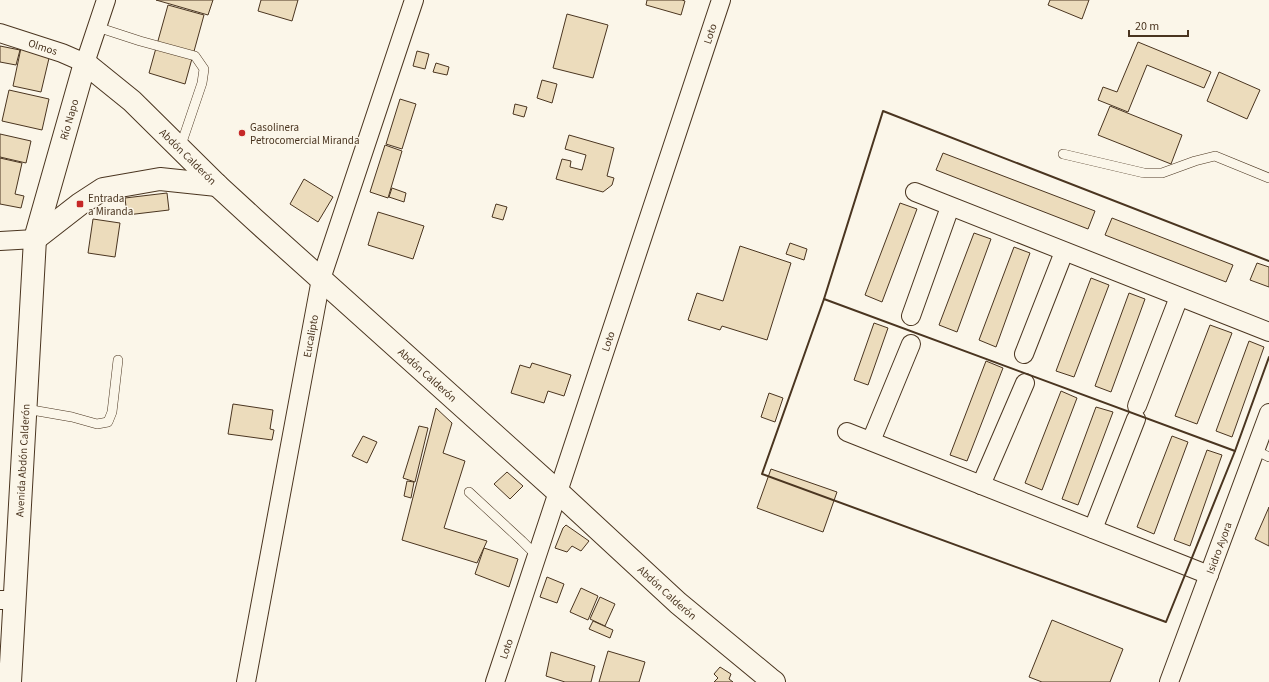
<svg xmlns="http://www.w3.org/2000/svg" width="1269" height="682" font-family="'Source Sans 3',sans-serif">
<rect width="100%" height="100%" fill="#fbf6e9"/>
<g fill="#ecdcbc" stroke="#4a3520">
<polygon points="156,0 213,0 208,15"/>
<polygon points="261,0 298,0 292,21 258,11"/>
<polygon points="647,0 682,0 685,1 681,15 646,5"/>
<polygon points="1050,0 1089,0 1082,19 1048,5"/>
<polygon points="168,5 204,15 185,84 149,73"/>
<polygon points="567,14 608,25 593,78 553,68"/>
<polygon points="1138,42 1211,72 1204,88 1147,65 1128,112 1098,100 1103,87 1117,92"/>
<polygon points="0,46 20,50 16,65 0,62"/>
<polygon points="21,48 50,54 41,92 13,86"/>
<polygon points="417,51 429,54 425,69 413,66"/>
<polygon points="436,63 449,67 447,75 433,72"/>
<polygon points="1219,72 1260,90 1247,119 1207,101"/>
<polygon points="542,80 557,84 552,103 537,98"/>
<polygon points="9,90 49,99 42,130 2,121"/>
<polygon points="400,99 416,104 402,149 386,144"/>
<polygon points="515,104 527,107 524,117 513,114"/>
<polygon points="1110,106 1182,135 1171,164 1098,135"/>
<polygon points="0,134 31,141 26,163 0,157"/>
<polygon points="569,135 614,148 607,176 614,178 612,185 603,192 556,179 562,159 571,161 570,167 582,170 586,155 565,149"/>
<polygon points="385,145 402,151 388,198 370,192"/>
<polygon points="943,153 1095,211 1088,229 936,170"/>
<polygon points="0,158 22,163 15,194 24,196 21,208 0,204"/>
<polygon points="304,179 333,197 318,222 290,204"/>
<polygon points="392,188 406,193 404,202 389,197"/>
<polygon points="167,193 169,210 127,215 125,198"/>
<polygon points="900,203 917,209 882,302 865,295"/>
<polygon points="496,204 507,207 503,220 492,217"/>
<polygon points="378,212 424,226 413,259 368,245"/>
<polygon points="1112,218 1233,265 1226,282 1105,235"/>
<polygon points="93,219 120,223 115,257 88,253"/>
<polygon points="974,233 991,239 957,332 939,325"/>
<polygon points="790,243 807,249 804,260 786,254"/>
<polygon points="740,246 791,263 767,340 722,326 720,330 688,320 697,293 723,301"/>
<polygon points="1014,247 1030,253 996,347 979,340"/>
<polygon points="1257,263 1269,267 1269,287 1250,280"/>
<polygon points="1091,278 1109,285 1074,377 1056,371"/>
<polygon points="1129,293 1145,299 1111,392 1095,386"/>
<polygon points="874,323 888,328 868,385 854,380"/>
<polygon points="1210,325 1232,333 1197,424 1175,416"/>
<polygon points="1249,341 1264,347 1232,437 1216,431"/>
<polygon points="986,361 1003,368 967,461 950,455"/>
<polygon points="532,363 571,375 564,396 548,391 544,403 511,393 520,365 530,368"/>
<polygon points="1061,391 1077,398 1042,490 1025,483"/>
<polygon points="769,393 783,398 775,422 761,417"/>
<polygon points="233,404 273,410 270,429 274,430 272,440 228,434"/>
<polygon points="1096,407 1113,412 1078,505 1062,499"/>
<polygon points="436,408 452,423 443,453 465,461 444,528 487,541 477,563 402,540"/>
<polygon points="419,426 428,428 415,482 403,478"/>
<polygon points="363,436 377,442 367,463 352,456"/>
<polygon points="1172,436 1188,442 1154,534 1137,527"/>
<polygon points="1207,450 1222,455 1190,546 1174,540"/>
<polygon points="771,469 837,492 823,532 757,508"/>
<polygon points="507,472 523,486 510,499 494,484"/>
<polygon points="407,481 414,482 411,498 404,496"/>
<polygon points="1269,507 1269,546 1255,539"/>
<polygon points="566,525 589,541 581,551 572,546 567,552 555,548 563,528"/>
<polygon points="484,548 518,559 509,587 475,574"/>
<polygon points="547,577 564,584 557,603 540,597"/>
<polygon points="581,588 598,596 588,620 570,612"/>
<polygon points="600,597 615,604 605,626 590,619"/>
<polygon points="1052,620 1123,649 1110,682 1042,682 1029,677"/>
<polygon points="593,621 613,630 610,638 589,629"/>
<polygon points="608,651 645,662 639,682 599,682"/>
<polygon points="551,652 595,666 591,682 565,682 546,676"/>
<polygon points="720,667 731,674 729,679 733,682 714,682 718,678 714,674"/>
</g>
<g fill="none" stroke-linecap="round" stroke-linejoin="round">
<defs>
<g id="service">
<polyline points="97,27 140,41 195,56 204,69 202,83 180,148"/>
<polyline points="1063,154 1144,173 1162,173 1195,161 1215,156 1269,178"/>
<polyline points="26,409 72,417 97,424 108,422 112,412 118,360"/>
<polyline points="1255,450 1269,457"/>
<polyline points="469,492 522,541 537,556"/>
</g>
<g id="minor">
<path id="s1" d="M0,33L62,53L85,63L106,0"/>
<polyline points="915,192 1269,332"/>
<polyline points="0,241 35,239"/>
<polyline points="911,316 950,207"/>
<polyline points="1024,354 1064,252"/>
<polyline points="1137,406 1179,297"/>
<polyline points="847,432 1209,575"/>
<polyline points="871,441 911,344"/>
<polyline points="981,485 1025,383"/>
<polyline points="1093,529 1136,419"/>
<polyline points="0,600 15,600"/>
<path id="s2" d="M246,682L321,279L414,0"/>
<path id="s3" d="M495,682L721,0"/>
<path id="s4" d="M1169,682L1269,413"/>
</g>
<g id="tertiary">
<polyline points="35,239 80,204 103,189 160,179 217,185"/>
<path id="s5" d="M10,682L35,239L85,63L132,101L217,185L254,219L558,492L678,603L770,679L774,682"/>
</g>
</defs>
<use href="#service" stroke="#4a3520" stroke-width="10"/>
<use href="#minor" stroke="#4a3520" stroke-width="20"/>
<use href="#tertiary" stroke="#4a3520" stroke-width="24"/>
<use href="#service" stroke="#fbf6e9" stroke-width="9"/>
<use href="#minor" stroke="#fbf6e9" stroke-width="18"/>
<use href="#tertiary" stroke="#fbf6e9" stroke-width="22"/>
<g stroke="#4a3520" stroke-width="2">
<polygon points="824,299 1235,451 1166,622 762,474"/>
<polyline points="824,299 883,111 1269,261"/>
<polyline points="1235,451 1269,357"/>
</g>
</g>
<g fill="#c62828" stroke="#fbf6e9" stroke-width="1.5">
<circle cx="242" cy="133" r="4"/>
<rect x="76" y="200" width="8" height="8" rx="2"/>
</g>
<g text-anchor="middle" stroke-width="3" stroke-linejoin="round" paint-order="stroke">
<g font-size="11" fill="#4a3520" stroke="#fbf6e9">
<text dy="4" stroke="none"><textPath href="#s3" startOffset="683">Loto</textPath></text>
<text dy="4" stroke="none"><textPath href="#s1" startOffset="45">Olmos</textPath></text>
<text dy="4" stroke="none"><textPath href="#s5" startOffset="568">Río Napo</textPath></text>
<text dy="4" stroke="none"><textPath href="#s5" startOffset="766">Abdón Calderón</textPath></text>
<text dy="4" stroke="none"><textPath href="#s2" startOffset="352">Eucalipto</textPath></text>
<text dy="4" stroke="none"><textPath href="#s3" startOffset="359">Loto</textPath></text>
<text dy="4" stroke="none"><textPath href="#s5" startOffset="1090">Abdón Calderón</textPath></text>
<text dy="4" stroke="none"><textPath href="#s5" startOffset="222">Avenida Abdón Calderón</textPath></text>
<text dy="4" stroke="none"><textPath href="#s4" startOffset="143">Isidro Ayora</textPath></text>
<text dy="4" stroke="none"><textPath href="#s5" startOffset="1414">Abdón Calderón</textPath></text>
<text dy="4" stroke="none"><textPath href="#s3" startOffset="35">Loto</textPath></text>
</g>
<g font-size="11" fill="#4a3520" stroke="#fbf6e9" text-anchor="start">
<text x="250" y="131">Gasolinera<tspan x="250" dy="13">Petrocomercial Miranda</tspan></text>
<text x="88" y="202">Entrada<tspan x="88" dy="13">a Miranda</tspan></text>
</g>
</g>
<path d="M1129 30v6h59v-6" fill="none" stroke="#4a3520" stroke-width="2"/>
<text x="1135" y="30" font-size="12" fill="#4a3520" stroke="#fbf6e9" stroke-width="3" paint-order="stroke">20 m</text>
</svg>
